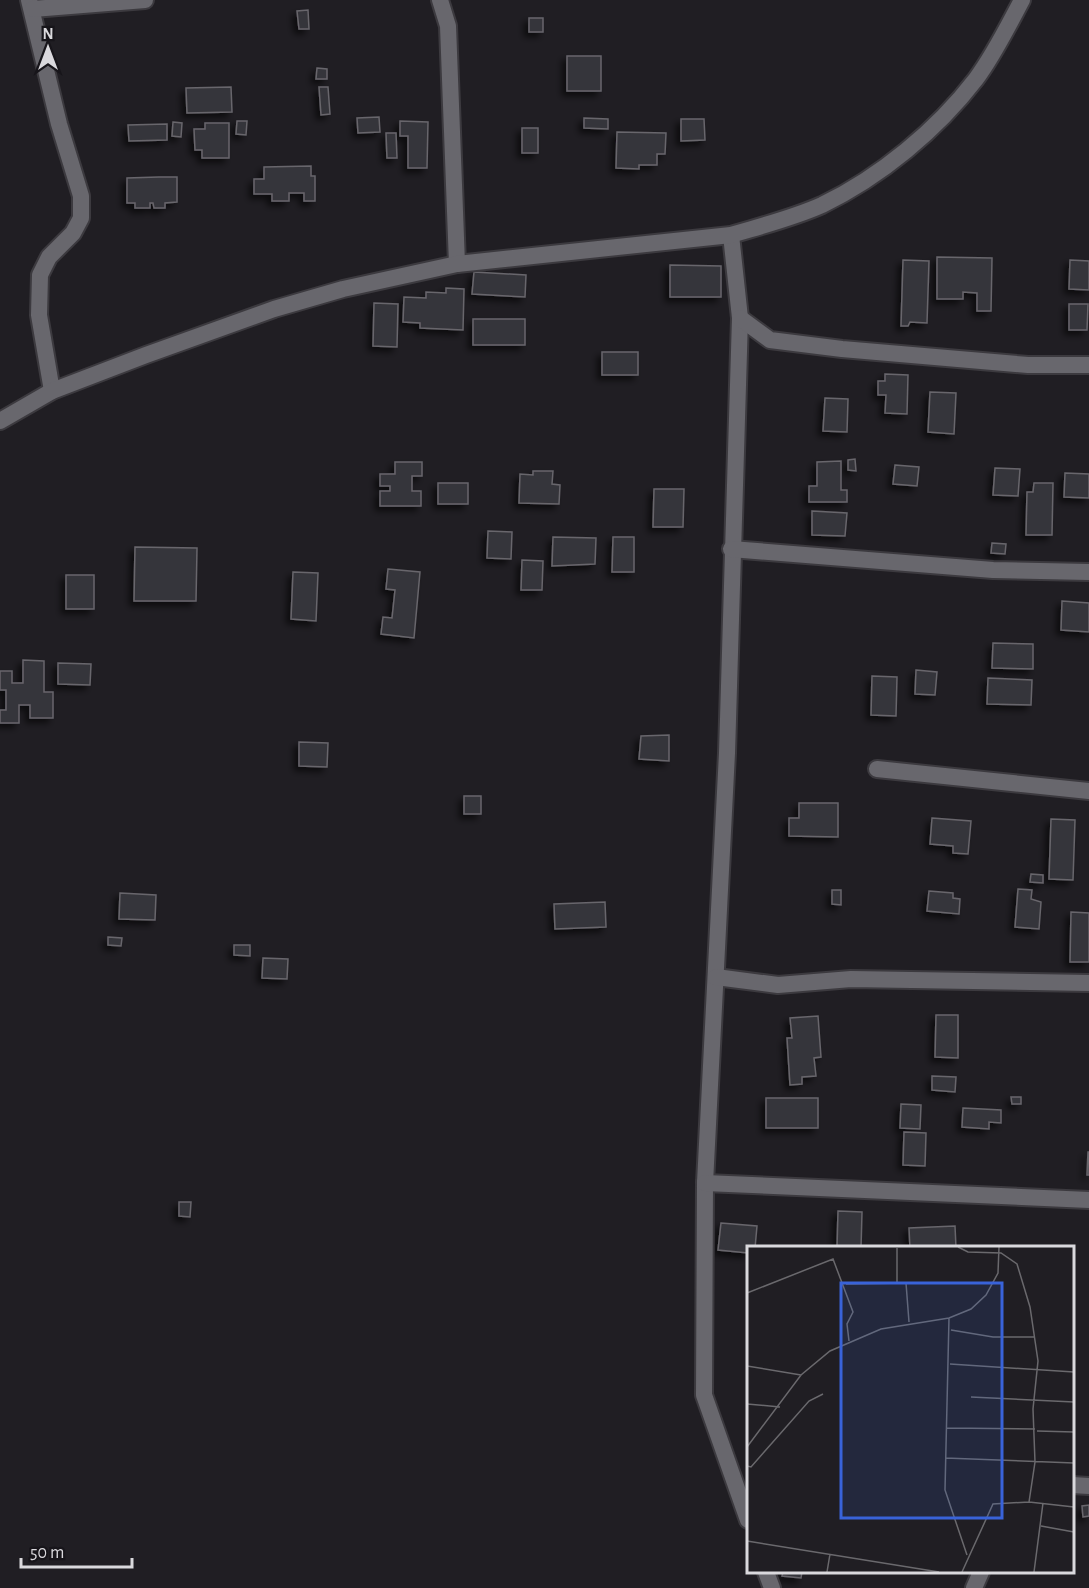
<svg xmlns="http://www.w3.org/2000/svg" width="1089" height="1588" font-family="'Alegreya Sans',sans-serif">
<defs>
<filter id="shadow"><feDropShadow dx="-4.5" dy="4.5" stdDeviation="3" flood-color="#0009"/></filter>
</defs>
<rect width="100%" height="100%" fill="#201e23"/>
<g fill="#36353a" stroke="#68666c" stroke-width="1.5" filter="url(#shadow)">
<polygon points="308,10 309,29 299,29 297,11"/>
<rect x="529" y="18" width="14" height="14"/>
<rect x="567" y="56" width="34" height="35"/>
<polygon points="317,68 327,69 327,79 316,79"/>
<polygon points="231,87 232,112 187,113 186,88"/>
<polygon points="319,87 328,87 330,114 321,115"/>
<polygon points="379,117 380,132 358,133 357,118"/>
<polygon points="584,118 608,119 608,129 584,128"/>
<polygon points="681,119 704,119 705,140 681,141"/>
<polygon points="237,121 247,121 246,135 236,134"/>
<polygon points="400,121 428,122 427,168 408,168 408,136 400,136"/>
<polygon points="173,122 182,123 181,137 172,136"/>
<polygon points="205,123 229,123 229,158 202,158 202,150 195,150 194,129 205,129"/>
<polygon points="167,124 167,140 129,141 128,125"/>
<rect x="522" y="128" width="16" height="25"/>
<polygon points="617,132 666,133 665,154 657,154 657,165 639,165 639,169 616,168"/>
<polygon points="386,133 396,133 397,158 387,158"/>
<polygon points="311,166 311,176 315,176 315,201 304,201 304,193 289,193 289,201 272,201 272,194 254,194 254,179 264,179 264,167"/>
<polygon points="159,177 177,177 177,202 165,203 165,208 154,208 153,203 150,203 150,208 135,208 135,203 127,203 127,178"/>
<polygon points="937,257 992,258 991,311 977,311 977,293 963,292 963,299 937,299"/>
<polygon points="903,260 929,261 927,323 910,322 908,326 901,326"/>
<polygon points="1070,260 1089,261 1089,290 1069,289"/>
<polygon points="670,265 721,266 721,297 670,297"/>
<polygon points="474,272 526,275 525,297 472,294"/>
<polygon points="446,288 464,289 463,330 420,328 420,323 403,322 404,297 426,298 426,292 446,293"/>
<polygon points="374,303 398,304 397,347 373,346"/>
<polygon points="1069,304 1088,304 1087,330 1069,330"/>
<rect x="473" y="319" width="52" height="26"/>
<rect x="602" y="352" width="36" height="23"/>
<polygon points="885,374 908,375 907,414 885,413 886,395 878,395 878,381 885,381"/>
<polygon points="930,392 956,393 954,434 928,432"/>
<polygon points="825,398 848,399 847,432 823,431"/>
<polygon points="855,459 856,471 848,470 848,460"/>
<polygon points="841,461 841,490 847,490 847,502 809,502 809,486 817,486 817,462"/>
<polygon points="395,462 422,462 422,476 412,476 412,491 421,491 421,506 380,506 380,491 390,491 390,486 380,486 380,474 395,474"/>
<polygon points="895,465 919,467 917,486 893,484"/>
<polygon points="995,468 1020,469 1018,496 993,495"/>
<polygon points="533,471 553,471 552,484 560,485 559,504 519,503 520,474 533,475"/>
<polygon points="1065,473 1089,474 1089,498 1064,497"/>
<rect x="438" y="483" width="30" height="21"/>
<polygon points="1034,483 1053,483 1052,535 1026,535 1027,492 1033,492"/>
<polygon points="654,489 684,489 683,527 653,527"/>
<polygon points="812,511 847,513 845,536 812,535"/>
<polygon points="488,531 512,532 511,559 487,558"/>
<polygon points="553,537 596,538 595,564 552,566"/>
<polygon points="613,537 634,537 634,572 612,572"/>
<polygon points="992,543 1006,544 1005,554 991,553"/>
<polygon points="135,547 197,548 196,601 134,601"/>
<polygon points="522,560 543,561 542,590 521,590"/>
<polygon points="388,569 420,572 414,638 381,634 383,617 392,618 395,590 386,589"/>
<polygon points="293,572 318,573 316,621 291,619"/>
<rect x="66" y="575" width="28" height="34"/>
<polygon points="1062,601 1089,603 1089,632 1061,630"/>
<polygon points="993,643 1033,644 1033,669 992,668"/>
<polygon points="23,660 44,661 44,692 53,692 53,718 30,718 30,705 19,705 19,723 0,723 0,710 6,710 6,690 0,690 0,671 12,671 12,683 23,683"/>
<polygon points="58,663 91,664 90,685 58,684"/>
<polygon points="916,670 937,672 935,695 915,694"/>
<polygon points="872,676 897,677 896,716 871,715"/>
<polygon points="988,678 1032,680 1031,705 987,704"/>
<polygon points="669,735 669,761 639,759 641,736"/>
<polygon points="299,742 328,743 327,767 299,766"/>
<rect x="464" y="796" width="17" height="18"/>
<polygon points="799,803 838,803 838,837 789,836 789,818 799,818"/>
<polygon points="932,818 971,821 968,854 953,853 953,846 930,844"/>
<polygon points="1051,819 1075,820 1073,880 1049,879"/>
<polygon points="1031,874 1043,875 1043,883 1030,882"/>
<polygon points="1018,889 1032,890 1031,899 1041,902 1039,929 1015,927"/>
<polygon points="832,890 841,890 841,905 832,904"/>
<polygon points="929,891 953,893 953,898 960,899 959,914 927,911"/>
<polygon points="120,893 156,895 155,920 119,919"/>
<polygon points="605,902 606,927 555,929 554,904"/>
<polygon points="1071,912 1089,913 1089,962 1070,962"/>
<polygon points="108,937 122,938 121,946 108,945"/>
<polygon points="234,945 250,945 250,956 234,955"/>
<polygon points="263,958 288,959 287,979 262,978"/>
<polygon points="936,1015 958,1015 958,1058 935,1057"/>
<polygon points="818,1016 821,1057 814,1058 816,1076 802,1077 802,1084 790,1085 787,1038 792,1038 790,1018"/>
<polygon points="932,1076 956,1077 955,1092 932,1090"/>
<polygon points="1011,1097 1021,1097 1021,1104 1012,1104"/>
<rect x="766" y="1098" width="52" height="30"/>
<polygon points="901,1104 921,1105 920,1129 900,1128"/>
<polygon points="963,1108 1001,1110 1001,1123 989,1122 989,1129 962,1127"/>
<polygon points="904,1132 926,1133 925,1166 903,1165"/>
<polygon points="1088,1152 1089,1152 1089,1175 1087,1175"/>
<polygon points="179,1202 191,1202 190,1217 179,1216"/>
<polygon points="838,1211 862,1212 861,1248 837,1248"/>
<polygon points="721,1223 757,1226 755,1248 748,1248 748,1253 718,1250"/>
<polygon points="955,1226 956,1248 910,1248 909,1228"/>
<polygon points="1089,1505 1089,1516 1083,1517 1082,1506"/>
<polygon points="783,1572 802,1572 801,1578 782,1576"/>
</g>
<g fill="none" stroke-linecap="round" stroke-linejoin="round">
<defs>
<g id="minor">
<polyline points="29,0 59,124 81,196 81,218 73,233 49,257 40,275 39,315 52,391"/>
<polyline points="440,0 448,26 457,264"/>
<polyline points="33,9 145,0"/>
<polyline points="731,235 740,318 727,753 705,1183 704,1395 748,1520"/>
<polyline points="740,318 770,340 842,349 1028,365 1089,365"/>
<path d="M0,421L52,391L146,355L274,309L343,289L457,264L731,235C761,226 793,218 822,205C880,177 937,130 976,79C994,55 1008,26 1022,0"/>
<polyline points="731,549 993,570 1089,572"/>
<polyline points="877,769 1089,791"/>
<polyline points="716,977 778,985 851,979 1089,983"/>
<polyline points="705,1183 1089,1200"/>
<polyline points="1072,1485 1089,1486"/>
<polyline points="766,1572 772,1588"/>
<polyline points="974,1588 981,1572"/>
</g>
</defs>
<use href="#minor" stroke="#3c3a3f" stroke-width="20"/>
<use href="#minor" stroke="#68676d" stroke-width="16"/>
</g>
<g transform="translate(747 1246)">
<rect width="327" height="327" fill="#201e23"/>
<path fill="none" stroke="#6a696d" stroke-width="1.5" d="M211,1L221,6L254,7L270,18L283,61L291,115L286,163L288,216L282,256L246,258L215,326M150,2V36M99,38L159,37L162,76M0,47L86,13L106,66L100,78L102,95M202,72L198,244L220,309M204,84L246,91H287M203,118L327,126M0,120L54,129M224,151L327,156M0,158L33,161M200,182L288,183M290,185L327,186M0,201L54,129L83,105L134,83L202,72L224,63L239,49L251,27L252,1M198,212L327,217M0,220L4,221L62,155L76,148M282,256L327,261M294,280L327,286M0,295L192,326M80,326L83,308M287,326L296,257"/>
<path fill="#3963d9" fill-opacity="0.15" stroke="#3963d9" stroke-width="3" d="M94,37H255V272H94Z"/>
<rect width="327" height="327" fill="none" stroke="#dad9dd" stroke-width="3"/>
</g>
<g transform="translate(48 48)" stroke="#17151a" stroke-width="4.5" paint-order="stroke">
<path d="M0-4.5L10 22L0 15L-10 22Z" fill="#dad9dd"/>
<text y="-9" font-size="16" font-weight="bold" text-anchor="middle" fill="#dad9dd">N</text>
</g>
<path d="M21 1558v9h111v-9" fill="none" stroke="#dad9dd" stroke-width="3"/>
<text x="30" y="1558" font-size="18" fill="#dad9dd" stroke="#17151a" stroke-width="4.5" paint-order="stroke">50 m</text>
</svg>
